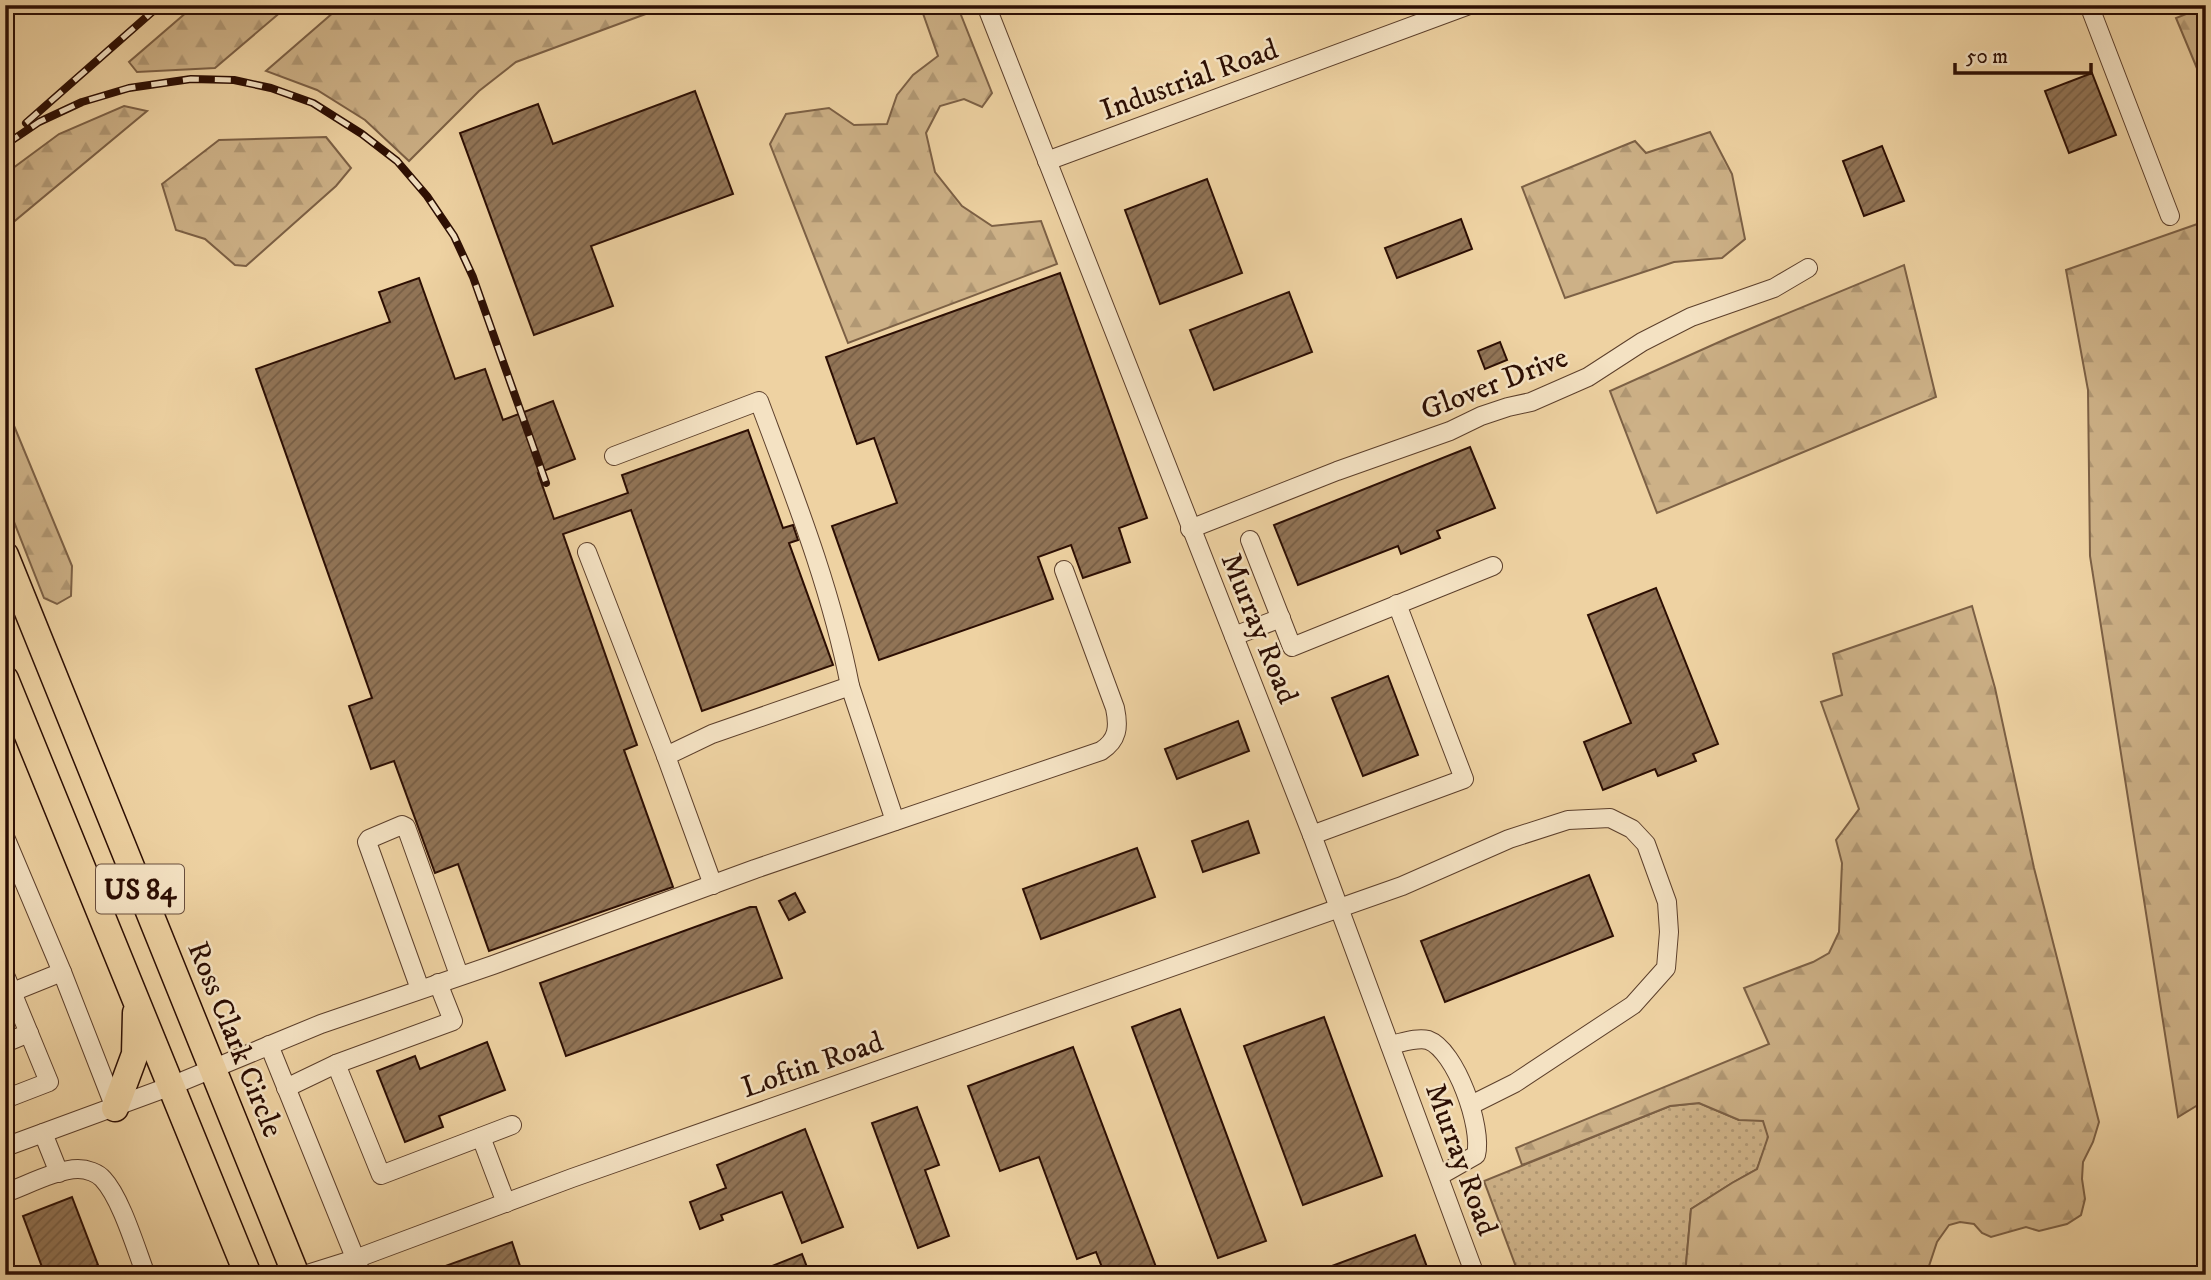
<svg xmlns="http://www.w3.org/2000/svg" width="2211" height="1280" font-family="'IM FELL DW Pica',serif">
<defs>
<pattern id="grass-dots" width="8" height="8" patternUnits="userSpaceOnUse" patternTransform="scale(1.75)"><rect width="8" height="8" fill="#cdb187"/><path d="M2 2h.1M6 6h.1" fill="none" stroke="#b09773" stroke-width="1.8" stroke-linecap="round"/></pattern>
<pattern id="forest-firs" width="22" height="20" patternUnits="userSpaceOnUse" patternTransform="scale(1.75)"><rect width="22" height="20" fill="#cdb187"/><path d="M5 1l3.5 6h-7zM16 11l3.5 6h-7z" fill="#b09773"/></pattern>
<pattern id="building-hatch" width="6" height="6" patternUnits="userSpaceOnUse" patternTransform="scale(1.75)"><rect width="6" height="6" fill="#917456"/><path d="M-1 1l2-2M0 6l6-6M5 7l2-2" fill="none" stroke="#775e45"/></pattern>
</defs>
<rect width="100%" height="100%" fill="#eed2a2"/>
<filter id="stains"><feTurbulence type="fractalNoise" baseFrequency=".00286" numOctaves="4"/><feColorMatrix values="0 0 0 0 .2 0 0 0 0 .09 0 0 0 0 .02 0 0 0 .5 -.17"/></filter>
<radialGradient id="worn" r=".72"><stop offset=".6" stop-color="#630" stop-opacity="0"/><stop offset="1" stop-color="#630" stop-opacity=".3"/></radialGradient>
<polygon fill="url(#grass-dots)" stroke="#7c6045" stroke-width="2" points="1699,1103 1739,1120 1763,1120 1769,1137 1757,1169 1732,1183 1691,1209 1685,1275 1519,1275 1484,1181 1670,1106"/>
<g fill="url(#forest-firs)" stroke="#7c6045" stroke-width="2">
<polygon points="195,5 289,5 215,68 137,72 129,62"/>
<polygon points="342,5 670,5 516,62 479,91 409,161 365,120 317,90 266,71"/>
<polygon points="920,5 957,5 992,93 982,107 964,99 940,106 926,133 935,172 962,206 992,226 1041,221 1057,264 848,343 770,144 786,114 829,108 854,125 887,124 897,95 913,75 938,56"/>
<polygon points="2206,6 2206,90 2176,18"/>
<polygon points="124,106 147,111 5,229 5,174 59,134"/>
<polygon points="1710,132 1732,174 1745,239 1722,258 1674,262 1565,298 1522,187 1635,141 1646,153"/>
<polygon points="326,137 351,168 336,186 246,266 235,265 205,239 176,230 162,184 219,140"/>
<polygon points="2206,221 2206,1100 2178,1117 2090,556 2088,390 2066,270"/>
<polygon points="1904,265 1936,397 1657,513 1610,391 1728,338"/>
<polygon points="5,404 72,566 71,596 57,604 44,598 5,499"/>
<polygon points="1972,606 1995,688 2034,868 2099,1122 2093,1142 2083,1162 2082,1179 2085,1199 2081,1215 2067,1224 2039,1231 2026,1227 1991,1237 1982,1233 1974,1224 1960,1222 1949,1225 1937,1242 1926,1275 1685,1275 1691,1209 1732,1183 1757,1169 1768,1137 1763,1121 1739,1120 1699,1103 1670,1106 1522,1165 1516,1148 1769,1044 1744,988 1813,962 1829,953 1839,932 1842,863 1836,840 1859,809 1821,702 1842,695 1833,654"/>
</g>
<g fill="url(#building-hatch)" stroke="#2c0e03" stroke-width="2">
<polygon points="2092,73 2116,135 2069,153 2045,91"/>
<polygon points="695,91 733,194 591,246 613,306 534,335 460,133 538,104 553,144"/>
<polygon points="1882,146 1904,201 1864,216 1843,161"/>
<polygon points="1207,179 1242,273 1160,304 1125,210"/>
<polygon points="1461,219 1472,249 1397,278 1385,248"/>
<polygon points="1060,273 1147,518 1119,528 1130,562 1083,578 1071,545 1038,557 1053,599 879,660 832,526 897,503 874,438 857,444 826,357"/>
<polygon points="419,278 455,379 485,369 503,420 553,401 575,459 538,473 554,519 628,493 622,475 748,430 783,528 793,525 798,540 789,543 833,665 702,711 631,510 563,534 637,745 624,750 673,887 489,951 458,864 435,873 394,761 371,769 349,706 372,698 256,369 390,322 379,292"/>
<polygon points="1289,292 1312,352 1214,390 1190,330"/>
<polygon points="1500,342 1507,360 1485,369 1478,351"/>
<polygon points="1470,447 1495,508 1437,531 1440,538 1401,554 1398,546 1298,585 1274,525"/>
<polygon points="1656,588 1718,744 1693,754 1696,761 1658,776 1655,769 1603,790 1584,742 1631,723 1588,615"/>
<polygon points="1388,676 1418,755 1363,776 1332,698"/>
<polygon points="1238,721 1249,751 1177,779 1165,749"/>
<polygon points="1248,821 1259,853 1203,872 1192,841"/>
<polygon points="1137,848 1155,897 1041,939 1023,889"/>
<polygon points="1589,875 1613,936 1445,1002 1421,941"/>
<polygon points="795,893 805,912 789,920 779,901"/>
<polygon points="750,907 756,907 782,978 566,1056 540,983"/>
<polygon points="1180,1009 1266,1241 1218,1258 1132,1027"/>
<polygon points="1324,1017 1382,1176 1303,1205 1244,1046"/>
<polygon points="487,1042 505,1090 439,1116 443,1127 405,1142 377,1071 415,1056 420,1069"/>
<polygon points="1073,1047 1159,1275 1105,1275 1096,1252 1077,1259 1039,1157 1000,1171 968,1086"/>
<polygon points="917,1107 939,1165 925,1170 949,1236 918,1248 872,1123"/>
<polygon points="805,1129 843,1227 802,1243 782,1192 721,1215 723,1220 700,1229 690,1202 726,1188 717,1165"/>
<polygon points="72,1197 98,1265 73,1275 45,1275 23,1216"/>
<polygon points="1415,1235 1430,1275 1314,1275 1313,1273"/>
<polygon points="512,1242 523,1275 427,1275 426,1273"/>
<polygon points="802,1254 810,1275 752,1275 752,1274"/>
</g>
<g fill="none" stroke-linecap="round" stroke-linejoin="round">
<defs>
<g id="minor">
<polyline points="986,5 1312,835 1475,1275"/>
<polyline points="2089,5 2170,216"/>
<polyline points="1047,161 1469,5"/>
<path d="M614,456L759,401C794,495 831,588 850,686"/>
<polyline points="1190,529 1337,471 1450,431 1481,416 1508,407 1531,402 1588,377 1642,342 1691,317 1774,288 1808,268"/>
<polyline points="1250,540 1292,647 1493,566"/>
<polyline points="587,552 666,756"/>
<polyline points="1234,636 1281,618"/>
<polyline points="1312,835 1464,779 1397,604"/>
<polyline points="5,837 62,972 115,1108"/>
<polyline points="713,885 666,756 712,734 850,686 895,821"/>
<polyline points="5,975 49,1082 5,1099"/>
<polyline points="420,989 367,842 369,839 402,825 406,827 459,975"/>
<polyline points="5,995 62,972"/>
<polyline points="5,1043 29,1033"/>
<polyline points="269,1045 362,1275"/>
<path d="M1390,1045C1401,1043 1417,1037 1428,1040C1456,1050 1483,1128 1476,1155L1439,1176"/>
<polyline points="336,1064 381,1175 512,1125"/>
<polyline points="286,1088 336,1064 453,1021 438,983"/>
<polyline points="43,1133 59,1173"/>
<polyline points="481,1137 506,1203"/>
<path d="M5,1147L171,1086L321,1024L493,965L755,869L1101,751C1118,740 1119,727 1115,708L1064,570"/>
<path d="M5,1193C25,1186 57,1169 78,1169C87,1169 98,1173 103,1179C121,1198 136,1249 146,1275"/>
<polyline points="304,1275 355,1259 572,1178 1402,886 1509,839 1568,820 1610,818 1632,829 1646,844 1667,902 1669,932 1666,968 1633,1005 1515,1083 1471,1105"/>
</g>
<g id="highway">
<polyline points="5,555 296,1275"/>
<polyline points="5,679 248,1275"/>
<polyline points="115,1108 135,1054 136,1013"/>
</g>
</defs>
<use href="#minor" stroke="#5c3f2b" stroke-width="20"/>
<use href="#highway" stroke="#2c0e03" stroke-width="29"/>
<use href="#minor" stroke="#f4e2c3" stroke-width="18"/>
<use href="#highway" stroke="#eed2a2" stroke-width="26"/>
<defs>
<g id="rail">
<polyline points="26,123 160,5"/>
<polyline points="5,145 39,122 82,102 129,88 191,79 234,80 271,88 313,103 362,134 397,161 427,196 454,236 473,277 546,483"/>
</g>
</defs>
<use href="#rail" stroke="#2c0e03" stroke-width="8"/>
<use href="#rail" stroke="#f4e2c3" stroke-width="5" stroke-dasharray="16" stroke-linecap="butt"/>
</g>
<g text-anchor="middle" stroke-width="5" stroke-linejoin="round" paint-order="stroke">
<rect fill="#f4e2c3" stroke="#684e3d" stroke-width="2" x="96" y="864.5" width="88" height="49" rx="5"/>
<g font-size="28" font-weight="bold" fill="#2c0e03">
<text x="140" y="899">US 84</text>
</g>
<g font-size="30" fill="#2c0e03" stroke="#f4e2c3">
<text transform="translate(1189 79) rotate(-20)" y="10">Industrial Road</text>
<text transform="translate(1494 383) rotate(-21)" y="10">Glover Drive</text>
<text transform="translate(1260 628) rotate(68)" y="10">Murray Road</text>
<text transform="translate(236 1039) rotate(68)" y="10">Ross Clark Circle</text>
<text transform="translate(812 1064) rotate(-19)" y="10">Loftin Road</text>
<text transform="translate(1462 1159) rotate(70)" y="10">Murray Road</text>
</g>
</g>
<rect width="2211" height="1280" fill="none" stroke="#eed2a2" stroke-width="28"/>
<rect x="7" y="7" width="2197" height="1266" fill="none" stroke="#2c0e03" stroke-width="3.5"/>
<rect x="14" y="14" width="2183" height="1252" fill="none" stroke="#2c0e03" stroke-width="2"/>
<path d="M1955 63v10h136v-10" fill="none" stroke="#2c0e03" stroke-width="3.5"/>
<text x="1966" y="63" font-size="21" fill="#2c0e03" stroke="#f4e2c3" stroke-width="5" paint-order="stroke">50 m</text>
<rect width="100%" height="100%" filter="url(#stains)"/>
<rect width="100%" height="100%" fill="url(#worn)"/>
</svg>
